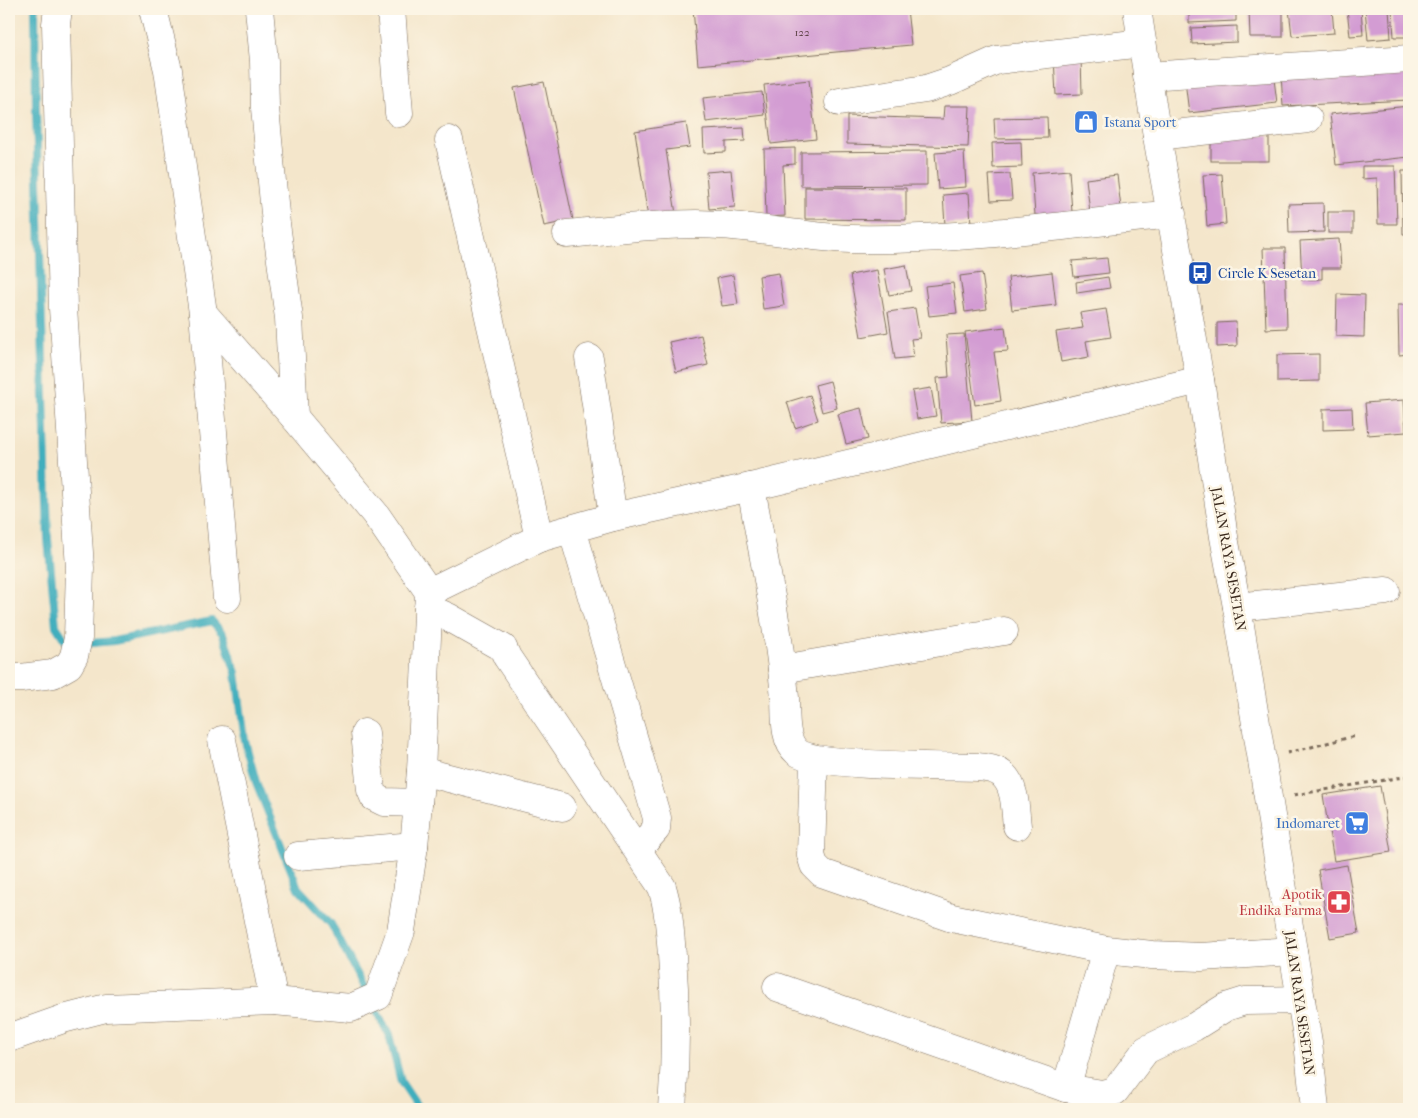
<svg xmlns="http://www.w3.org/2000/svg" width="1418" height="1118" font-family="'IM FELL French Canon',serif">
<rect width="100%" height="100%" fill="#fcf5e5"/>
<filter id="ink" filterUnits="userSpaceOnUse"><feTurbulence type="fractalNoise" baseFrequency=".02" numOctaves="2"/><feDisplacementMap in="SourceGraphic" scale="10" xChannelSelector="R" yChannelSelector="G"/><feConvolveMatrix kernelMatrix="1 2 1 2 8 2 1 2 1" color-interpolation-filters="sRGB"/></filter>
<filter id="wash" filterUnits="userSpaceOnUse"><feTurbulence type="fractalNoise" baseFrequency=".0096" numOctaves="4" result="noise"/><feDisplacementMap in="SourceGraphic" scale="20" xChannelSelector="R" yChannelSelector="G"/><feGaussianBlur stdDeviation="1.12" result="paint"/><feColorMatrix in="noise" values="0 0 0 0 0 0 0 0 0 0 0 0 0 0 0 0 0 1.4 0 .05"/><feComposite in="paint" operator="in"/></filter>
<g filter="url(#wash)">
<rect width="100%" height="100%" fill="#f4e6cb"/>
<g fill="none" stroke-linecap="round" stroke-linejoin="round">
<polyline stroke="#40aebd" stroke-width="8" points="35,9 36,111 48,539 56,626 65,640 81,644 114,641 212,621 223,634 236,673 245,741 256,782 298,888 331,924 389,1035 401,1082 419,1109"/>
</g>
<g id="blocks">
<g fill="#d39cd3">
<polygon points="693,9 907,9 911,45 698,65"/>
<polygon points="1236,9 1236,21 1189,23 1189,10"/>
<polygon points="1249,9 1283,9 1283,37 1250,37"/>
<polygon points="1289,9 1332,9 1334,33 1292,36"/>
<polygon points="1347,9 1361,9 1363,35 1350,36"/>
<polygon points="1365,9 1389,9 1391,38 1368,40"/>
<polygon points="1392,9 1409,9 1409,37 1394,37"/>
<polygon points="1237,26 1237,42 1192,44 1191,28"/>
<polygon points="1081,57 1082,94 1056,95 1054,58"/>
<polygon points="1409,67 1409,100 1283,106 1281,74"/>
<polygon points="1273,71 1277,103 1189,113 1185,81"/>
<polygon points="809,80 816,139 771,144 764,85"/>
<polygon points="544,82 573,220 544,226 514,88"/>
<polygon points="762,92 765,115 706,122 703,98"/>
<polygon points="944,106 970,106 968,147 847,144 847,116 943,119"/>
<polygon points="1409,106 1409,157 1336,165 1330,114"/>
<polygon points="1047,117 1048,138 995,139 994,118"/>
<polygon points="686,123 690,147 666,150 676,214 648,218 635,131"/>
<polygon points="744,128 745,141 726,142 726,152 704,153 703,130"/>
<rect x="1211" y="135" width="58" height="26"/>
<polygon points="1021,142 1022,167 993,168 992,143"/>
<polygon points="795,148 795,164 783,165 785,216 766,217 764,149"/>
<polygon points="927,151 927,185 801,186 801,152"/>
<polygon points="964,151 966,187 938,189 935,153"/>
<polygon points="1362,166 1395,166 1397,224 1378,224 1377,178 1362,179"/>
<polygon points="731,170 735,207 709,209 706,172"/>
<polygon points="1069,170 1072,212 1035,215 1032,173"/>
<polygon points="1402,171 1409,171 1409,234 1403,234"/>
<polygon points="1010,174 1012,200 991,201 989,175"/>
<polygon points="1222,174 1226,224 1207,226 1203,175"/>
<polygon points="1117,175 1121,208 1090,212 1086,179"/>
<polygon points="805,187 906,188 906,220 805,219"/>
<polygon points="969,193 971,224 945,225 943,195"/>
<polygon points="1323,203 1324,232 1289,233 1288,204"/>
<rect x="1328" y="212" width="25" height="21"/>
<polygon points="1339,239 1341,268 1322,268 1322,279 1302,280 1300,241"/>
<polygon points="1263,248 1285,248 1287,328 1266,329"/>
<polygon points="1107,258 1109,273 1074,277 1072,261"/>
<polygon points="906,265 911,291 889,295 884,269"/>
<polygon points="877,270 888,332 861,337 850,275"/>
<polygon points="1052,272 1056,305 1012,310 1008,277"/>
<polygon points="779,273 784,306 763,309 759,276"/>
<polygon points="982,273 987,309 965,312 960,276"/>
<polygon points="733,275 738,304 722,306 717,278"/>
<polygon points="1108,277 1110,288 1077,293 1076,282"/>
<polygon points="953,283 957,313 929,316 925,286"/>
<polygon points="1337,294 1365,295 1364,337 1336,336"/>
<polygon points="1398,305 1409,305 1409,354 1399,355"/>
<polygon points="915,308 920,338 911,339 914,357 895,359 888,312"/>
<polygon points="1106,309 1111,337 1086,341 1089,357 1061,362 1056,332 1083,328 1080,313"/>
<polygon points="1236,322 1237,346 1217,347 1217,323"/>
<polygon points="1005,327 1008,351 994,352 1001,401 975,405 965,332"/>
<polygon points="964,334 972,421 941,423 937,378 949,377 946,335"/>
<polygon points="701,335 708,365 676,372 669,342"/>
<polygon points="1319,354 1319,381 1277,382 1277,355"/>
<polygon points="830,381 837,408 822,412 815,385"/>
<polygon points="931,388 936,416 917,419 912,391"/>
<polygon points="810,395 818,420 795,428 787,402"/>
<polygon points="1404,400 1406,432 1368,435 1365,403"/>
<polygon points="861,408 868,439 846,444 838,414"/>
<polygon points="1352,408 1353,429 1323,430 1323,409"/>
<polygon points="1380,786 1391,852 1334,861 1323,795"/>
<polygon points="1347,865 1359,933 1330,938 1318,870"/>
</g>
</g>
</g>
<g filter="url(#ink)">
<use href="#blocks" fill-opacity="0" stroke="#7c6c5b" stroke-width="1"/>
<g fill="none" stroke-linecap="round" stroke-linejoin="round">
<defs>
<g id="minor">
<polyline points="153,9 168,70 203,313 227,598"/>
<polyline points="259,9 264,61 265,108 276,224 289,318 294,417"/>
<polyline points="391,9 399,113"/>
<polyline points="1147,76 1409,59"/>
<polyline points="839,102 926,89 950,81 997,60 1142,43"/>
<polyline points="1157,136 1308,119"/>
<polyline points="449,140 539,538"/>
<path d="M567,234C610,230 653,224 696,224C748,224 799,237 851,239C958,241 1065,225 1172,214"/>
<polyline points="589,358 613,517"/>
<path d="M751,487C763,557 779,627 785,698C786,714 783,740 797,752C817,767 947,766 978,767C987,768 998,769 1004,776C1016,788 1015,811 1017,826"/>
<polyline points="572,529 657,818 656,829 638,849"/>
<polyline points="429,592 539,538 613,517 751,487 1200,380"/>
<polyline points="1237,607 1386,591"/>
<path d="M428,608L448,617L503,648L507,657L662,887C669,910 670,932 672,955C676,1006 676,1058 672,1109"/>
<polyline points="782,669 1004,631"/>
<polyline points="9,678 21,678 53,674 69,665 74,656 78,638 80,568 63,308 56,24 58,9"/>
<polyline points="365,733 371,790 374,797 384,802 418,803"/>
<polyline points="222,740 274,1001"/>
<polyline points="814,759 811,855 814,865 822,873 952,918 1106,950 1152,955 1201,957 1293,951"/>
<polyline points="421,771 562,807"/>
<polyline points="298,856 414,846"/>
<polyline points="777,987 1066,1088 1102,1094 1115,1091 1146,1050 1194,1027 1226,1007 1245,1001 1301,1000"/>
<polyline points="9,1038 63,1019 106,1008 274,1001 351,1008 378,996 401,931 414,846 421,771 429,592 376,515 294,417 203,313"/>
<polyline points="1066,1088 1106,950"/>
</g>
<polyline id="major" points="1137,9 1157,136 1200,380 1224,537 1237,607 1301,1000 1308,1042 1315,1109"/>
</defs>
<use href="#minor" stroke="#7c6c5b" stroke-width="29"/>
<use href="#major" stroke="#7c6c5b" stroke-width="29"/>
<g stroke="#7c6c5b" stroke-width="3" stroke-dasharray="4 4" stroke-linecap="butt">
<polyline points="1287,753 1355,736"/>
<polyline points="1294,795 1409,776"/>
</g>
<use href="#minor" stroke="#fff" stroke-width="28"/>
<use href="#major" stroke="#fff" stroke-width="28"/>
</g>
</g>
<defs>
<symbol id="shop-square" viewBox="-11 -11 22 22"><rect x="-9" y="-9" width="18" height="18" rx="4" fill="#3f7fe0" stroke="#fcf5e5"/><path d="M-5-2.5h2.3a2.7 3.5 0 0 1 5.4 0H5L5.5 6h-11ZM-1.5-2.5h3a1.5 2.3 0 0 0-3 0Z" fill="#fff"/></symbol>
<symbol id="bus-square" viewBox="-11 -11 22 22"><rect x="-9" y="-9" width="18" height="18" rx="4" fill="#1a4fb4" stroke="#fcf5e5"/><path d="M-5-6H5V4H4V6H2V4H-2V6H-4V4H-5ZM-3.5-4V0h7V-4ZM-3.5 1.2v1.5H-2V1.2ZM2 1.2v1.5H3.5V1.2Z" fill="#fff"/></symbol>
<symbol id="supermarket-square" viewBox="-11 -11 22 22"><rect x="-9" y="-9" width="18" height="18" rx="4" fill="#3f7fe0" stroke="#fcf5e5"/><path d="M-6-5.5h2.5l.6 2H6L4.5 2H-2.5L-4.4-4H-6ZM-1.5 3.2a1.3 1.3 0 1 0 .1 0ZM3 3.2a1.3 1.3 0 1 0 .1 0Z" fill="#fff"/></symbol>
<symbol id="pharmacy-square" viewBox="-11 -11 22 22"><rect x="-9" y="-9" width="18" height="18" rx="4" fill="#e0444e" stroke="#fcf5e5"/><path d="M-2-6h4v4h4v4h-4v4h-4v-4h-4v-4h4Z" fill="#fff"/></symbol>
</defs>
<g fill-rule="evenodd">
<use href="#shop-square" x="1072" y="108" width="28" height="28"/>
<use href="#bus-square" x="1186" y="259" width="28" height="28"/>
<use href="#supermarket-square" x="1343" y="809" width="28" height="28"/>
<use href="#pharmacy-square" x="1325" y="888" width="28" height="28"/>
</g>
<g text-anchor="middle" stroke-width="5" stroke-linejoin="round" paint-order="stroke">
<g font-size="11" fill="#61464b">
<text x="802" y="36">122</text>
</g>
<g font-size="14" fill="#366cbe" stroke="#fcf5e5" text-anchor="start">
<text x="1104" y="127">Istana Sport</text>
<text x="1340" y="828" text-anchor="end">Indomaret</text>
</g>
<g font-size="14" fill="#164399" stroke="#fcf5e5" text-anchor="start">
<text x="1218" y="278">Circle K Sesetan</text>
</g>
<g font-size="14" fill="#3b2a1e" stroke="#fcf5e5">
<text transform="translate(1229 559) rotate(80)" y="5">JALAN RAYA SESETAN</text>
<text transform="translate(1300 1003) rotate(82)" y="5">JALAN RAYA SESETAN</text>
</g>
<g font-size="14" fill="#be3a42" stroke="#fcf5e5" text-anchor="end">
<text x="1322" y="899">Apotik<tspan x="1322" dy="16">Endika Farma</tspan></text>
</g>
</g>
<rect width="1418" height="1118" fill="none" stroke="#fcf5e5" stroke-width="30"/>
</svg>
